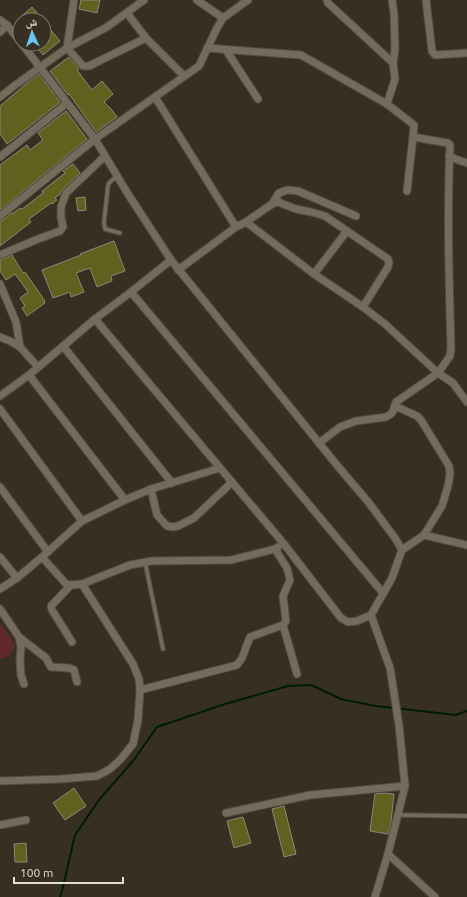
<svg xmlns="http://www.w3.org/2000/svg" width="467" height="897" font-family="Ubuntu,'Noto Naskh Arabic',sans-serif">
<rect width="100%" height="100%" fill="#372f22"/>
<polygon fill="#61292c" points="1,625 15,645 10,656 0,659 0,626"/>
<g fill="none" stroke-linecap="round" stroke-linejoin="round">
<polyline stroke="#001c00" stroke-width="2" points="60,897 62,891 75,835 99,800 133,761 157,727 225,704 288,686 311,685 341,699 376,706 456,715 467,711"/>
</g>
<g fill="#60611f" stroke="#888979">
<polygon points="81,0 100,0 97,13 79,9"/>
<polygon points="32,7 43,20 17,20"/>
<polygon points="44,22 60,41 43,55 34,44 44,44"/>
<polygon points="69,57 79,69 77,70 92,90 102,81 113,94 104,102 112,110 117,117 96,132 69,94 68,95 50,71"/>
<polygon points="39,74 60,102 7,144 0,134 0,106 27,83"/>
<polygon points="66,111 87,139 0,210 0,165 27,145 30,150 43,140 38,133"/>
<polygon points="73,164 80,173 63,189 60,194 55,198 57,200 52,204 51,203 29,219 31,222 0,246 0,221 3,220 11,213 12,214 20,208 22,209 43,193 42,191 65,173 63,171"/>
<polygon points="85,197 86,210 78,211 76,198"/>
<polygon points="114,241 125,271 111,276 112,281 97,287 90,268 76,273 84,292 71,297 70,292 53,298 42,270 81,255 80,254"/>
<polygon points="12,255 23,273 25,272 45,301 44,302 45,303 27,316 22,308 25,306 20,298 28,292 15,274 6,280 0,271 0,260"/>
<polygon points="74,788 86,806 65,820 53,803"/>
<polygon points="383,793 394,794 391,822 388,834 370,831 375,794"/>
<polygon points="284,806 296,854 284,857 272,809"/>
<polygon points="243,817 251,843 234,848 227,821"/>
<polygon points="26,843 27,862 15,862 14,844"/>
</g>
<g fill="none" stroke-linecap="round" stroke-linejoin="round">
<defs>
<g id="service">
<polyline points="117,176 109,183 108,186 104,222 105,229 120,233"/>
<polyline points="145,562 163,649"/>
<polyline points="398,815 467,816"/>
</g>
<g id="minor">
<polyline points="74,0 67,48 83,66 89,66 146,38"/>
<polyline points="197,0 223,18"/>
<polyline points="327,0 328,3 393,63"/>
<polyline points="426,0 432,51 435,55 467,53"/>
<polyline points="127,13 146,38 184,76"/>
<polyline points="0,20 7,25 20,41"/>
<polyline points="0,32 7,25"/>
<polyline points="22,44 95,139 128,194 171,260 336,464 369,503 395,538 402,550 392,578 371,615 357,621 348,622 341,618 284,544 95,319"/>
<path d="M207,48L301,55L387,104L414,125L413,137L448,143L450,145C447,213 449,280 451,348L450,356L438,373L396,402L393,411L391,414L386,417L356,421L340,427L319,443"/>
<polyline points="226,50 258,99"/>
<polyline points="0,97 14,86 67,48 107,27 144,0"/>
<polyline points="155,97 236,227"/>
<polyline points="387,104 395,79 393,63 395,49 394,13 392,0"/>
<polyline points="449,156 458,160 467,163"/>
<polyline points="0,157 67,103"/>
<polyline points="407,191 413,137"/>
<polyline points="272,204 279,193 287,190 298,191 356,216"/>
<polyline points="0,216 95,139 199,66 217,28 223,18 248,0"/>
<polyline points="246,222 272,204 278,202 296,209 311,212 325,216 388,259 389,263 388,267 363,307"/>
<polyline points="0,255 38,239 60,231 63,227 61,217 61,207 66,193 105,156"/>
<polyline points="178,270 236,227 246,222 314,274 363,307 385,324 438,373 453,383 467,402"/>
<polyline points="314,274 347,231"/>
<polyline points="0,284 16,322 20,347"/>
<polyline points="131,292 383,593"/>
<polyline points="0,337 10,341 20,347 38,367"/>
<polyline points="63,346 172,483"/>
<polyline points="29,375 125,500"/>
<polyline points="0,396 29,375 95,319 131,292 171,260"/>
<polyline points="395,406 417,416 421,420 449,466 450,474 448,486 442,506 424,535 402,550"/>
<polyline points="0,409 82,521"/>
<polyline points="0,487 48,552"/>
<polyline points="151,489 157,515 167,526 173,527 178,526 194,518 232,482"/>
<polyline points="424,535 467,545"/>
<polyline points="0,557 17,578"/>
<polyline points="82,584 130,565 152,561 231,560 275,549 278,547"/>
<polyline points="71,585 51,606 52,610 72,642"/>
<polyline points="0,589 17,578 42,557 82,521 125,500 151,489 220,468"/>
<polyline points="0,609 19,637 21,647 20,661 21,675 24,684"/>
<polyline points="371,615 390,668 399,725 405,786 388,854 375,897"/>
<polyline points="283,625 297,674"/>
<polyline points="19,637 46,658 51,667 69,668 74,670 77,682"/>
<polyline points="140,690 237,665 242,658 250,637 283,625 286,621 283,596 290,580 287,568 275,549"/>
<polyline points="0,781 61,779 97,776 110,769 120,760 133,744 138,720 140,690 139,679 133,664 82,584 71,585 66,584 42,557"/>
<polyline points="226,813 310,795 405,786"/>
<polyline points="0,825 26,820"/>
<polyline points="388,854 435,897"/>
</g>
</defs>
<use href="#service" stroke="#514b40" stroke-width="5.5"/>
<use href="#minor" stroke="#514b40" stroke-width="9"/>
<use href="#service" stroke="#746b5c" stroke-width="3.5"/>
<use href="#minor" stroke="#746b5c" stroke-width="7"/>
</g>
<g transform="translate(32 32) rotate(357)"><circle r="19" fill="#372f22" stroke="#7c756a"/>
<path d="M0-3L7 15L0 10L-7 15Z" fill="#69c3f1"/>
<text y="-6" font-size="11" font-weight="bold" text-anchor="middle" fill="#e3ded6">ش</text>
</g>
<path d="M14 877v6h109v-6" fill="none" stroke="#e3ded6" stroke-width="2"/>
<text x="20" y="877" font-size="12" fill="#e3ded6" stroke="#372f22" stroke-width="3" paint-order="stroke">100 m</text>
</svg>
